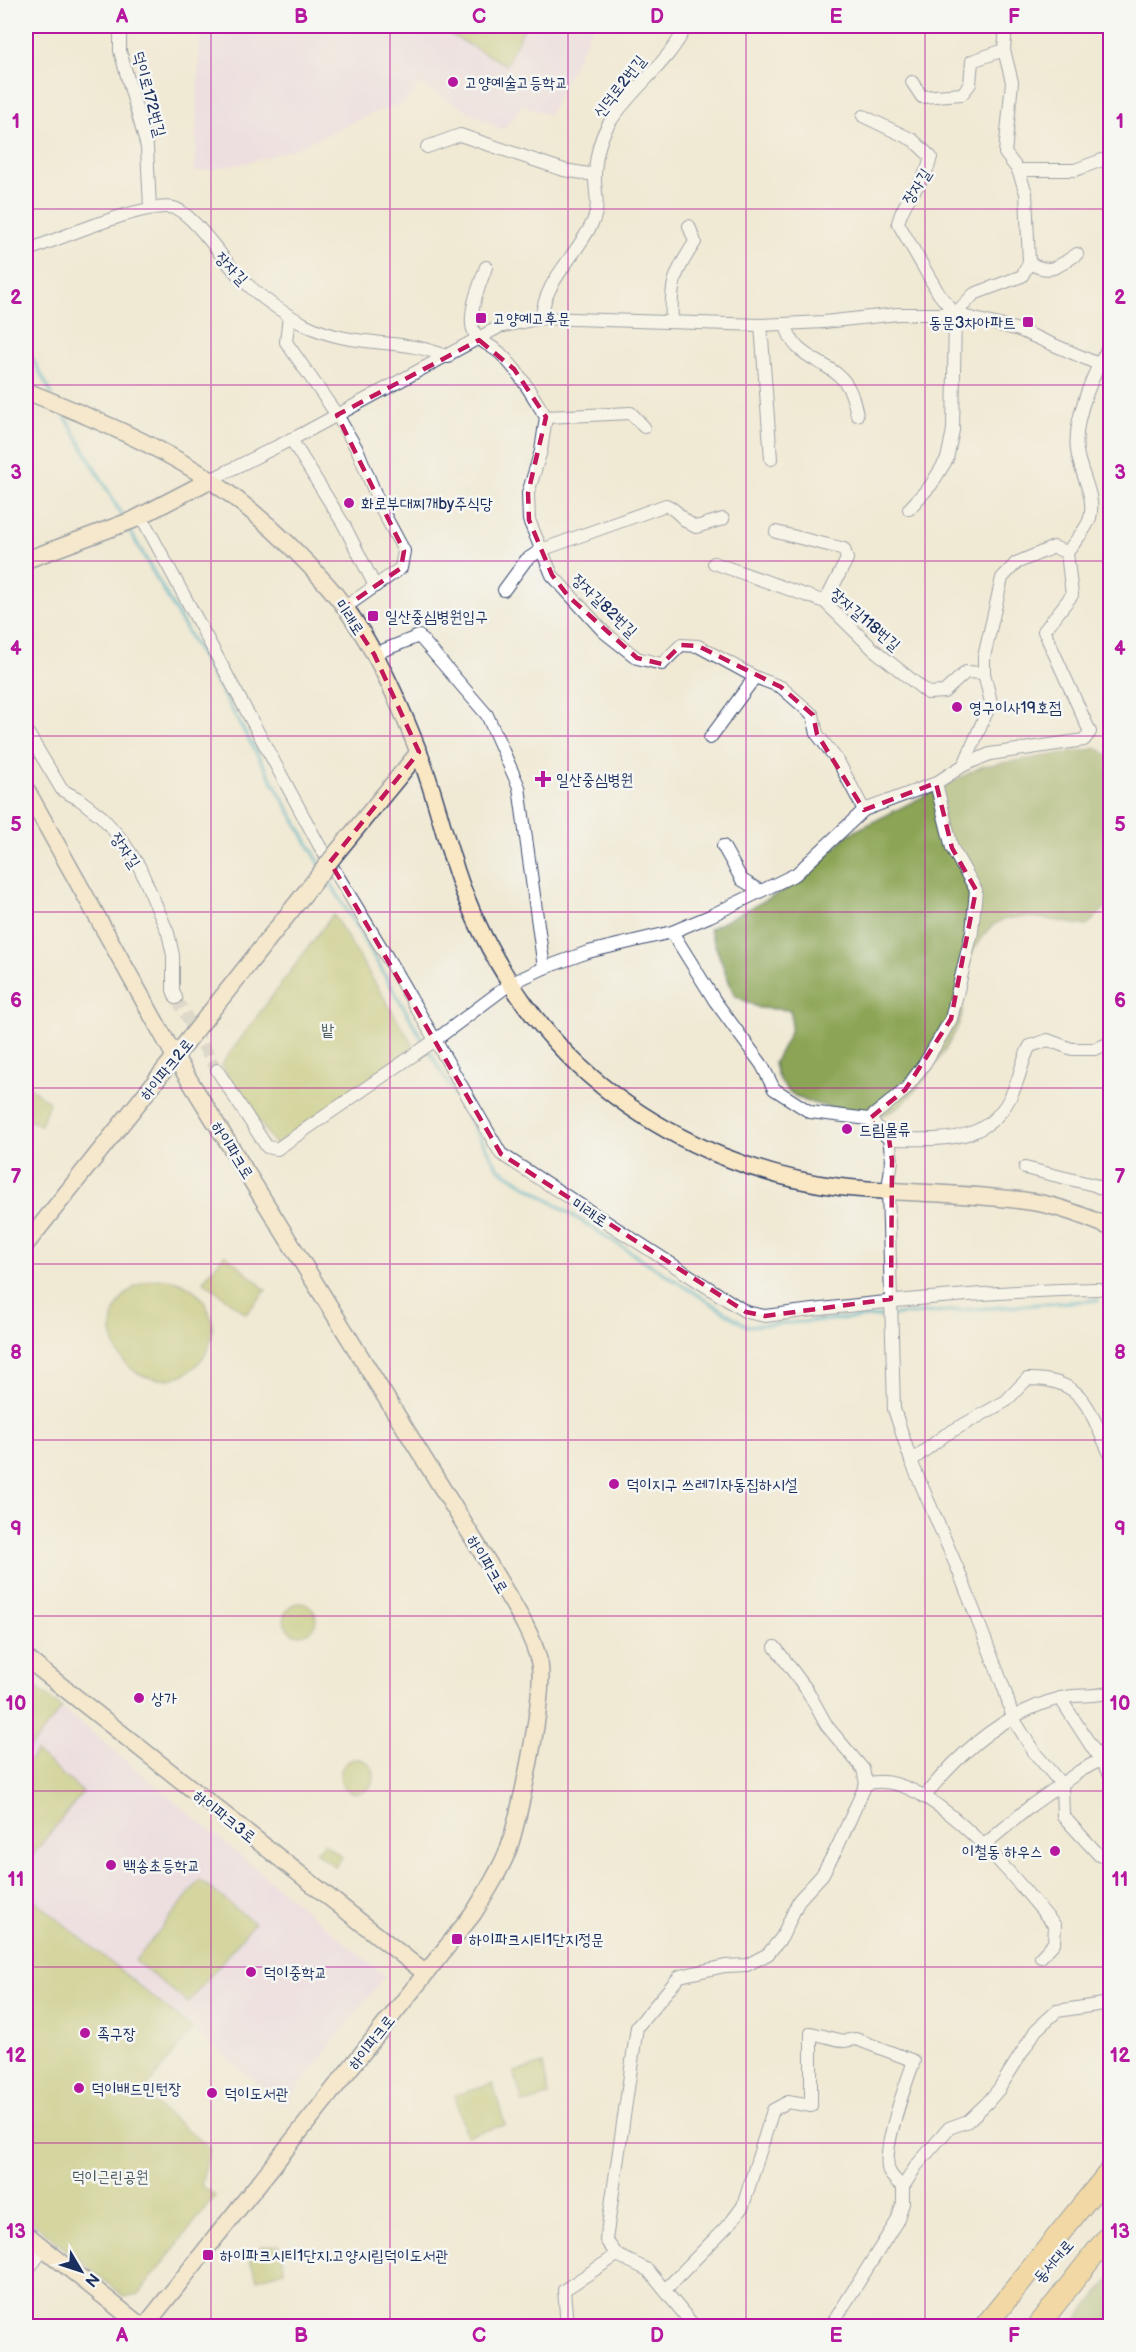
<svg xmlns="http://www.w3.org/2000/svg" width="1136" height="2352" font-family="'Balsamiq Sans','Poor Story',sans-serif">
<rect width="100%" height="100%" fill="#f6f6f2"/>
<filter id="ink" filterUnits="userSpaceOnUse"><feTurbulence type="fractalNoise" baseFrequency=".0167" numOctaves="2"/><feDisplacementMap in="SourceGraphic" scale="12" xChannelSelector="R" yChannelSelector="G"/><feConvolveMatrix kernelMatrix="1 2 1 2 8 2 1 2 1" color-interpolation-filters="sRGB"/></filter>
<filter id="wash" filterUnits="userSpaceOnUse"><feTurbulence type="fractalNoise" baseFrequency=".008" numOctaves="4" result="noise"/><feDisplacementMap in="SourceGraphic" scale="24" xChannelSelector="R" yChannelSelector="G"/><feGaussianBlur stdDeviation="1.35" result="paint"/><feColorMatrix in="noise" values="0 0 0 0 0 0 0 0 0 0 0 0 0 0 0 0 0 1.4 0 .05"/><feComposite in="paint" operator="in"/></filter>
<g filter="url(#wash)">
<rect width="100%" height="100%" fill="#f0e9d4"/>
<g fill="#e8d2ef">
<polygon points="200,26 593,26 549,115 523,105 503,130 420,84 404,103 373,113 294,149 249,162 195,172"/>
<polygon points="62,1708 385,1976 284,2105 26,1893 26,1753"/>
</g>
<g fill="#b1bc5e" stroke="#66765e" stroke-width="1.5">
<polygon points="447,26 525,26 506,65 444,31"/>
<polygon points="333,914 414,1047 275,1145 221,1065"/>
<polygon points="26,1084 49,1102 41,1125 26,1119"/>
<polygon points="225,1254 266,1290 246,1314 203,1281"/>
<circle cx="162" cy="1329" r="50"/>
<circle cx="300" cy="1619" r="16"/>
<polygon points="26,1680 62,1708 26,1753"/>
<polygon points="36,1752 83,1792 26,1863 26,1765"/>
<circle cx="357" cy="1776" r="17"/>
<polygon points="324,1843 342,1857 335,1867 315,1852"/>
<polygon points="200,1880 254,1923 188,2003 135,1961"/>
<polygon points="26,1893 192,2029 142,2094 210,2148 201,2185 215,2196 139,2294 125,2297 26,2217"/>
<polygon points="543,2064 549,2096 523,2103 514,2072"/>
<polygon points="493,2084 505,2125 466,2136 455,2095"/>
<polygon points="279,2244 285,2271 257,2279 250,2260 261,2246"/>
</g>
<g fill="#8ca455" stroke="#546a5a" stroke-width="1.5">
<path d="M1098,748L1110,757V903L1087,926C1059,923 1013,907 990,928C970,947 965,971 963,998C962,1005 963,1014 960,1021C952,1044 906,1114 880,1115C861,1115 835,1109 816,1104C794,1099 778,1086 774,1064C782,1044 796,1033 790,1010L759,1008L734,995L709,929L803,881L847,835L983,766Z"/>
<polygon points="1110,2279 1110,2326 1071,2326"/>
</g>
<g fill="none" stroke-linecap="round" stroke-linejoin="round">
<g stroke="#43aac3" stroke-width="4">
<polyline points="26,347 52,394"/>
<polyline points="62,411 124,519"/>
<polyline points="127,526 321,866"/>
<polyline points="326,875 498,1168 747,1326 1098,1300"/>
</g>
</g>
</g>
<g filter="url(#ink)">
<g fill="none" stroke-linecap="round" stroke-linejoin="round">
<polyline stroke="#c5c4bc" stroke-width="12" stroke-dasharray="12 6" stroke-linecap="butt" points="176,998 217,1070"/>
<defs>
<g id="street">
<polyline points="120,26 120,51 147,147 150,208"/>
<polyline points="912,82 922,97 962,94 970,84 972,61 1004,50"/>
<path d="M863,116L913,140L931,157C926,183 905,195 898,223L939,294L955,314L953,430L947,459L931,485L909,509"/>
<polyline points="427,147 460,135 564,170 595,175"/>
<polyline points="1018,170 1075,170 1102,160 1110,163"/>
<path d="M26,251C56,240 146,201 174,208C193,213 224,261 240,277C260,298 281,312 306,325C356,350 400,336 448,357"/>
<path d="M1029,263C1051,275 1057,267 1077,254"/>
<path d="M486,267C480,285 470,306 472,325C474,341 490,344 500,353C519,371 532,395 546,417L541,451L528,493L529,520L552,575L604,632L637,658L662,664L681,645L698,646L755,677L781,687L813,715L817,734L838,761L864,810"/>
<polyline points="955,314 974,294 1022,276 1029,263 1026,193 1018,170 1005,153 1012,82 1004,50 1006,26"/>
<polyline points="289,316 286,342 337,415 358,451 381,508 404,551 401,568 344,608"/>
<path d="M542,318C543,281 580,253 594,219C600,204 594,189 595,174C596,155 600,137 610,122C632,88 670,62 686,26"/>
<path d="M672,322C670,283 674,274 695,242L689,226"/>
<path d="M786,324C792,355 816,357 837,374C850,384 854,400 857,415"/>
<polyline points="761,325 771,459"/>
<polyline points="546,417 631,413 644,427"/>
<polyline points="291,439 344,525 375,586"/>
<polyline points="210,480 304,433 499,327 542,318 761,325 824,322 898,314 955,314 1019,330 1110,369"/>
<path d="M141,516L319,845L387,957L501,1154L746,1312L765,1316C879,1301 983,1291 1098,1289"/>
<polyline points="776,532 844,549 847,559 825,602"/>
<polyline points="714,563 825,602 873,649 928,693 944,692 966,672 984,673"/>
<path d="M504,590L526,560L541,550L666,505C680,511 681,521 696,527L723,519"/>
<polyline points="374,654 419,636 487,715 519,787 544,968"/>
<polyline points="26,730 62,790 79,799 102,817 122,840 139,866 168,933 173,955 173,990 176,998"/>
<polyline points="710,738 755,677"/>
<polyline points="964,765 991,702 984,673 984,657 1002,578 1016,563 1054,547 1067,553"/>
<polyline points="723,846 742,880 759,890"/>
<polyline points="672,932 715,1001 762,1065 774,1089 810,1112 869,1119 889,1139 892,1160 888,1189 894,1409 911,1461 959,1572 1005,1691 1013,1718 1034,1752 1062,1785 1063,1816 1099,1855 1110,1860"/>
<path d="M217,1070L267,1147L277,1149L434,1041L510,984L544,968L588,952L672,932L710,916L796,874L864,810L936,783L964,765L990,754L1084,740L1090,732L1044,631L1072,595L1067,553C1073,543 1087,529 1090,518C1096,495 1079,472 1077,450C1073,419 1094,371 1110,345"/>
<polyline points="869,1119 905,1090 925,1063 951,1019 972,932 976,890 952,848 936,783"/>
<path d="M889,1139C941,1139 991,1146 1014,1089C1021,1074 1022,1060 1030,1046L1048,1040L1072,1049H1095L1110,1043"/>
<polyline points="1025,1168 1094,1185 1110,1192"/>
<path d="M911,1461L945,1435L1006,1401L1027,1379C1085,1378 1088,1409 1110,1454"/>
<polyline points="1060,1698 1110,1775"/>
<path d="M866,1784C926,1764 1020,1885 1055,1926L1054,1943L1041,1957"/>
<path d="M924,1797C959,1753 1005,1712 1061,1698C1078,1693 1094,1698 1110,1692"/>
<polyline points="984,1845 1032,1805 1080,1771 1100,1760 1110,1748"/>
<polyline points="617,2255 606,2240 637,2027 680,1976 725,1966 747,1965 768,1954 782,1937 799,1900 822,1875 837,1848 866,1784 863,1769 827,1726 807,1690 775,1647"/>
<polyline points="26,2272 44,2249"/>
<path d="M666,2289L732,2221L743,2206L773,2110L788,2102L811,2106V2033L844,2041L856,2039L914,2061C905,2086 884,2143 888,2168C890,2176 897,2182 903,2187"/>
<polyline points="567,2326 564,2290 617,2255 648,2270 694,2326"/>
<polyline points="831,2326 897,2221 903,2203 903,2187 916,2166 949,2128 968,2121 987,2103 999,2089 1036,2030 1057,2011 1110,2003"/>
</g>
<g id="secondary">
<path d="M26,391C86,415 159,445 213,482C255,511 294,547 328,586C368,632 395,692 417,748C436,794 445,843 463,890C494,970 546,1045 615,1096C681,1145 759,1177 840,1187C904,1194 969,1192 1033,1202C1059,1206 1086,1217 1110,1227"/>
<polyline points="26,560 133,520 210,480"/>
<path d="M26,789L175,1057L489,1564C507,1596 530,1626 539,1661C547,1689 519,1820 508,1850C499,1873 486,1893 473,1914L145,2326"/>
<polyline points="337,852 419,752"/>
<polyline points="26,1244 305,893"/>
<polyline points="26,1658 425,1973"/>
<polyline points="26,2234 141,2326"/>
</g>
<g id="highway">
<polyline points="985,2326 1110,2171"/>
<polyline points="1038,2326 1110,2234"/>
</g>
</defs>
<use href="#street" stroke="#3b4b70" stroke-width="14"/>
<use href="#secondary" stroke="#3b4b70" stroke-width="19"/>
<use href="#highway" stroke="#3b4b70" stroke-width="23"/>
<use href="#street" stroke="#fff" stroke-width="12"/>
<use href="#secondary" stroke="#fae7c3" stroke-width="16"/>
<use href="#highway" stroke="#f2c36a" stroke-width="21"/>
<defs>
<polyline id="secondary-bridge" points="305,893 337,852"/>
</defs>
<use href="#secondary-bridge" stroke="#3b4b70" stroke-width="19" stroke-linecap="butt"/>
<use href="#secondary-bridge" stroke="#fae7c3" stroke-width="16"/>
</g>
</g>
<path d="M0 0H1136V2352H0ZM479,340L514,369L546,417L528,493L529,520L552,575L568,596L637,658L662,664L681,645L698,646L781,687L813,715L817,734L864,810L936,783L952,848L976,890L951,1019L905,1090L869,1119L889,1139L892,1160L891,1299L765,1316L746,1312L501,1154L330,862L419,752L374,654L344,608L401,568L404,551L337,415Z" fill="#f0e9d4" fill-opacity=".55" fill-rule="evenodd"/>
<path fill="none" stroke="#c2185b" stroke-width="4.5" stroke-dasharray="12 8" stroke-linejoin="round" d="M479,340L514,369L546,417L528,493L529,520L552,575L568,596L637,658L662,664L681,645L698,646L781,687L813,715L817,734L864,810L936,783L952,848L976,890L951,1019L905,1090L869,1119L889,1139L892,1160L891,1299L765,1316L746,1312L501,1154L330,862L419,752L374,654L344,608L401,568L404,551L337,415Z"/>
<path fill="none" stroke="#b5179e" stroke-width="1.5" stroke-opacity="0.55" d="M211,26V2326M390,26V2326M568,26V2326M746,26V2326M925,26V2326M26,209H1110M26,385H1110M26,561H1110M26,736H1110M26,912H1110M26,1088H1110M26,1264H1110M26,1440H1110M26,1616H1110M26,1791H1110M26,1967H1110M26,2143H1110"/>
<g fill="#b5179e" stroke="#f6f6f2" stroke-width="2">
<circle cx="453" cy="82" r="6"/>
<rect x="475" y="312" width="12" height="12" rx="3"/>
<rect x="1022" y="316" width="12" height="12" rx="3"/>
<circle cx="349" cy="503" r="6"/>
<rect x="367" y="610" width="12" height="12" rx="3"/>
<circle cx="957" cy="707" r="6"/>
<path d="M540 770h6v6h6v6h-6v6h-6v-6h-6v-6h6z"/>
<circle cx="847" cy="1129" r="6"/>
<circle cx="614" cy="1484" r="6"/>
<circle cx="139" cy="1698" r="6"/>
<circle cx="1055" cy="1851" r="6"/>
<circle cx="111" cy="1865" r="6"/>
<rect x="451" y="1933" width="12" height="12" rx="3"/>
<circle cx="251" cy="1972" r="6"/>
<circle cx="85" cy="2033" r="6"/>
<circle cx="79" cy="2088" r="6"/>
<circle cx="212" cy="2093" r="6"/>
<rect x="202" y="2249" width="12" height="12" rx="3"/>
</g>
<g text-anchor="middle" stroke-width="5" stroke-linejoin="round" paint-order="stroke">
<g font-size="16" fill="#1b2f5e" stroke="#f6f6f2" text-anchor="start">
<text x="465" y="88">고양예술고등학교</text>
<text x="493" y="324">고양예고후문</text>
<text x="1016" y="328" text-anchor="end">동문3차아파트</text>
<text x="361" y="509">화로부대찌개by주식당</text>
<text x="385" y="622">일산중심병원입구</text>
<text x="969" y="713">영구이사19호점</text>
<text x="556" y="785">일산중심병원</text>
<text x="859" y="1135">드림물류</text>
<text x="626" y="1490">덕이지구 쓰레기자동집하시설</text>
<text x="151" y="1704">상가</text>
<text x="1043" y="1857" text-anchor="end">이철동 하우스</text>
<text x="123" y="1871">백송초등학교</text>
<text x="469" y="1945">하이파크시티1단지정문</text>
<text x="263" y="1978">덕이중학교</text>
<text x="97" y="2039">족구장</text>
<text x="91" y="2094">덕이배드민턴장</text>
<text x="224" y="2099">덕이도서관</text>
<text x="220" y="2261">하이파크시티1단지.고양시립덕이도서관</text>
</g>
<g font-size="16" fill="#1b2f5e" stroke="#f6f6f2">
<text transform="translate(619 86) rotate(-52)" y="6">신덕로2번길</text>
<text transform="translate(150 94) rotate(75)" y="6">덕이로172번길</text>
<text transform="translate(916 186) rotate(-57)" y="6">장자길</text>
<text transform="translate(232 268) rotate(46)" y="6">장자길</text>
<text transform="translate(605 605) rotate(44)" y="6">장자길82번길</text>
<text transform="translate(350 617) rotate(56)" y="6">미래로</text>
<text transform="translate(866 619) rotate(41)" y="6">장자길118번길</text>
<text transform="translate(126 850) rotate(56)" y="6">장자길</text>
<text transform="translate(166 1069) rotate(-51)" y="6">하이파크2로</text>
<text transform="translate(233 1150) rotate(58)" y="6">하이파크로</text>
<text transform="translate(590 1212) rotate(33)" y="6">미래로</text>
<text transform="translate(488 1564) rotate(59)" y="6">하이파크로</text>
<text transform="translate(225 1816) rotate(38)" y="6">하이파크3로</text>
<text transform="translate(371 2042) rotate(-52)" y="6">하이파크로</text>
<text transform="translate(1053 2261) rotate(-49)" y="6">동서대로</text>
</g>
<g font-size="16" fill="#48595e" stroke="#f6f6f2">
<text x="328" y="1035">밭</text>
<text x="110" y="2182">덕이근린공원</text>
</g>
</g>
<rect width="1136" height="2352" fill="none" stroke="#f6f6f2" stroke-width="66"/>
<g transform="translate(81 2271) rotate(129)" stroke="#f6f6f2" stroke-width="4.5" paint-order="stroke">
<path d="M0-4.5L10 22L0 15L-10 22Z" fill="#1b2f5e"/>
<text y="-9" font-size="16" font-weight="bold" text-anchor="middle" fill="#1b2f5e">N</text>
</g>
<rect x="33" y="33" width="1070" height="2286" fill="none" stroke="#b5179e" stroke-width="2"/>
<g font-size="20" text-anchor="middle" font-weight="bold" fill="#b5179e">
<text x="122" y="23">A</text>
<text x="301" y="23">B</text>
<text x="479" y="23">C</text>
<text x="657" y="23">D</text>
<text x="836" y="23">E</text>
<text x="1014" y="23">F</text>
<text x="16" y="128">1</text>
<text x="1120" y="128">1</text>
<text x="16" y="304">2</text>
<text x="1120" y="304">2</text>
<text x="16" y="479">3</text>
<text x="1120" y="479">3</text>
<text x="16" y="655">4</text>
<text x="1120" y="655">4</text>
<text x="16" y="831">5</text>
<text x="1120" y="831">5</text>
<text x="16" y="1007">6</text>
<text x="1120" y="1007">6</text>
<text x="16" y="1183">7</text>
<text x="1120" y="1183">7</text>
<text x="16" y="1359">8</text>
<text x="1120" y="1359">8</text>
<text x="16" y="1535">9</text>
<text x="1120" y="1535">9</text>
<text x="16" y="1710">10</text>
<text x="1120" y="1710">10</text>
<text x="16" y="1886">11</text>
<text x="1120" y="1886">11</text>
<text x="16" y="2062">12</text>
<text x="1120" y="2062">12</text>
<text x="16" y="2238">13</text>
<text x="1120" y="2238">13</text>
<text x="122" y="2342">A</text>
<text x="301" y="2342">B</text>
<text x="479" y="2342">C</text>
<text x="657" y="2342">D</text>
<text x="836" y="2342">E</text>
<text x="1014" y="2342">F</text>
</g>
</svg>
